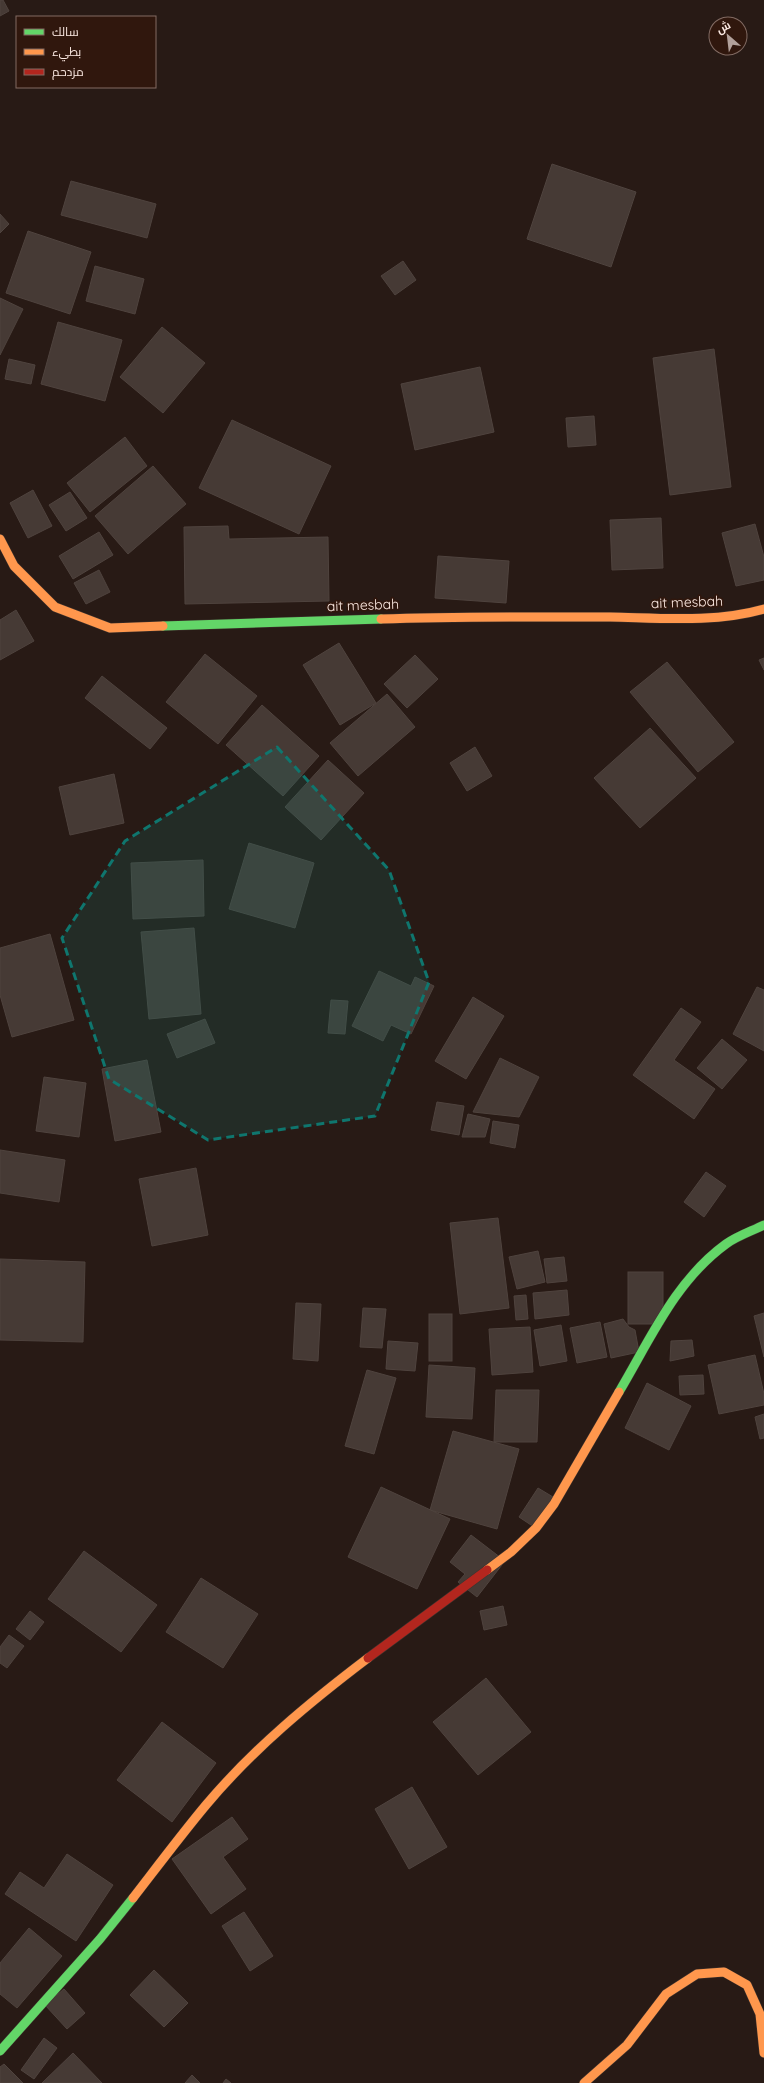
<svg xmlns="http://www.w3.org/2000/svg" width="764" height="2083" font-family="Quicksand,Cairo,sans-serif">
<rect width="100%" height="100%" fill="#281a15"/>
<g fill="#463a35" stroke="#4f433e">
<polygon points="0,0 3,0 9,11 0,16"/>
<polygon points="552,164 636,192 611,267 527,239"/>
<polygon points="71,181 156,204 147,238 61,215"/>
<polygon points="0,214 9,224 0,233"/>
<polygon points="28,231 91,252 70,314 6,293"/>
<polygon points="403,261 416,280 395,295 381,276"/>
<polygon points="95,266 144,279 135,314 86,301"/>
<polygon points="0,298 23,309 0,355"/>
<polygon points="58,322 122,340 105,401 41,384"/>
<polygon points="162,327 205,363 163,413 120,377"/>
<polygon points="714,349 731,487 670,495 653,358"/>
<polygon points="9,359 35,365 31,384 5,379"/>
<polygon points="480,367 494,432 415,450 401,384"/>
<polygon points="594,416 596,445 568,447 566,418"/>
<polygon points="232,420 331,466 299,534 199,488"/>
<polygon points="125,437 147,466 90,512 67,483"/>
<polygon points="153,466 186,504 128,554 95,516"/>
<polygon points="33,490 52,526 28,538 10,503"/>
<polygon points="70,492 87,518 66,531 49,505"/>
<polygon points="661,518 663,568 612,570 610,520"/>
<polygon points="755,524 764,557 764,580 736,586 722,533"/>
<polygon points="228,526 229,539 328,537 329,601 185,604 184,527"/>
<polygon points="99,532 113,555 73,579 59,556"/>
<polygon points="438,556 509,561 506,603 435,598"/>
<polygon points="99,570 110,592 86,604 74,583"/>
<polygon points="16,610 34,641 0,660 0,620"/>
<polygon points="339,643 376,703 340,725 303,665"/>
<polygon points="205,654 257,696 218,744 166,702"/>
<polygon points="415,655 438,679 407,708 384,684"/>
<polygon points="764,658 764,670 759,660"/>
<polygon points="667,662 734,742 698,772 630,692"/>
<polygon points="102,676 167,728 150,749 85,698"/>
<polygon points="387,694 415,727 358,776 330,743"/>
<polygon points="262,705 319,756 283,796 226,745"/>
<polygon points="650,728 696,778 640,828 594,778"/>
<polygon points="475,747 492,776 467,791 450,763"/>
<polygon points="328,760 364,793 321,840 285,807"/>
<polygon points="114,774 124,823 70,835 59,787"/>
<polygon points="249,843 314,863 295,928 229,909"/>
<polygon points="203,860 204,916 133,919 131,863"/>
<polygon points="194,928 201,1014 149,1019 141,932"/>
<polygon points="50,934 74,1020 12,1037 0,995 0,948"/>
<polygon points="379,971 411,986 415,977 434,986 411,1034 391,1025 383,1041 352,1026"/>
<polygon points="757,987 764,990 764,1051 733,1034"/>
<polygon points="473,997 504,1016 466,1079 435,1061"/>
<polygon points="331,1000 348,1001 345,1034 328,1033"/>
<polygon points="681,1008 701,1022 674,1060 715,1089 694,1119 633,1075"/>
<polygon points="205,1019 215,1043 177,1058 167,1034"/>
<polygon points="722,1039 747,1060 722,1089 697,1068"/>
<polygon points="500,1058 539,1077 519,1117 473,1112"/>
<polygon points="147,1060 161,1132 115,1141 102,1069"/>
<polygon points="44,1077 86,1083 79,1137 36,1131"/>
<polygon points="437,1102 464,1106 459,1135 431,1130"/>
<polygon points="468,1114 490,1119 485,1137 462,1137"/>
<polygon points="493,1121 519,1125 515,1148 490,1143"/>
<polygon points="0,1150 65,1160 59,1202 0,1193"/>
<polygon points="196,1168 208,1235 152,1246 139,1179"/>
<polygon points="706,1172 726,1186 704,1217 684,1202"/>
<polygon points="498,1218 509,1308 460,1314 450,1223"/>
<polygon points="538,1251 545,1282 517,1289 509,1257"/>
<polygon points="564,1257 567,1281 547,1283 544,1259"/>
<polygon points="0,1259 85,1262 83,1342 0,1340"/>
<rect x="628" y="1272" width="35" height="52"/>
<polygon points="567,1290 569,1315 535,1319 533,1293"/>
<polygon points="526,1295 528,1319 516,1320 514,1296"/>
<polygon points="296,1303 321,1304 318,1361 293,1359"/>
<polygon points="363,1308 386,1309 382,1348 360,1347"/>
<polygon points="764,1313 764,1357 754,1316"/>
<rect x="429" y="1314" width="23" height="47"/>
<polygon points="623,1319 629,1327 635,1330 639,1352 611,1358 604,1324"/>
<polygon points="600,1322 607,1357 577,1363 570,1328"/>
<polygon points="561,1325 567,1361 540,1366 534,1330"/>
<polygon points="530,1327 533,1372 492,1375 489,1329"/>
<polygon points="692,1340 694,1356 670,1361 671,1341"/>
<polygon points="388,1341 418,1343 415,1371 386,1369"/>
<polygon points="755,1355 764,1394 764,1405 719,1414 708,1365"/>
<polygon points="429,1365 475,1368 472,1419 426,1417"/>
<polygon points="367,1370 396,1378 374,1454 345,1446"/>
<polygon points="703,1375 704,1394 680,1395 679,1376"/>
<polygon points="647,1383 691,1406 669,1450 625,1428"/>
<polygon points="496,1390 539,1390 537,1442 494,1442"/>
<polygon points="764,1414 764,1438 760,1439 755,1417"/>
<polygon points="453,1431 519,1449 497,1529 430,1510"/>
<polygon points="381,1487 450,1519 417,1589 348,1557"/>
<polygon points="538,1488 553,1497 534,1527 519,1517"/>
<polygon points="471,1535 505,1561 477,1597 458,1582 465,1574 450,1562"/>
<polygon points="84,1551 157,1605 121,1652 48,1599"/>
<polygon points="201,1578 258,1614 223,1668 166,1632"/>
<polygon points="503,1606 507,1625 484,1630 480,1611"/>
<polygon points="30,1611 44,1622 30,1640 16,1629"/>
<polygon points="9,1635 24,1646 7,1668 0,1663 0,1647"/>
<polygon points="486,1678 531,1732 478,1775 433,1722"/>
<polygon points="162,1722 216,1763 172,1822 117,1780"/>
<polygon points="412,1787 447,1847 409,1869 375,1809"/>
<polygon points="232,1817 248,1839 223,1857 246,1889 211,1914 172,1859"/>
<polygon points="67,1854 113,1885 76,1941 5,1894 20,1872 44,1888"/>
<polygon points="244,1912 273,1956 250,1971 222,1926"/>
<polygon points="29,1928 62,1956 17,2008 0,1994 0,1963"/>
<polygon points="154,1970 188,2003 164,2027 130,1995"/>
<polygon points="64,1989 85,2013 67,2029 45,2005"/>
<polygon points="44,2038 57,2048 34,2079 21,2070"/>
<polygon points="73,2053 102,2083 42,2083"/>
<polygon points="4,2064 23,2083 0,2083 0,2067"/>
<polygon points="192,2075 200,2083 185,2083"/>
<polygon points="226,2079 231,2083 223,2083"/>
</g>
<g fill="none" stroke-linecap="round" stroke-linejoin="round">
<defs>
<g id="fast">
<polyline points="163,626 381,619"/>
<path d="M619,1392C650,1340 675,1281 726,1244C737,1236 752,1231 764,1225"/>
<polyline points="0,2051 100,1939 133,1898"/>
</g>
<g id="slow">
<polyline points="0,539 14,566 55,607 110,628 163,626"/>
<path d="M381,619C457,616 534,617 610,617C661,618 715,623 764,609"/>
<polyline points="487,1570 511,1552 536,1528 554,1504 619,1392"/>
<path d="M133,1898C157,1867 181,1835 206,1805C253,1749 310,1702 368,1658"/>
<polyline points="584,2083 627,2045 666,1994 697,1974 724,1972 747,1985 760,2014 764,2053"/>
</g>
<polyline id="jam" points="368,1658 487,1570"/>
</defs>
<use href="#fast" stroke="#3f342f" stroke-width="10"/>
<use href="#slow" stroke="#3f342f" stroke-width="10"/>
<use href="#jam" stroke="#3f342f" stroke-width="10"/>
<use href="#fast" stroke="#63d668" stroke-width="9"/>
<use href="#slow" stroke="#ff974d" stroke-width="9"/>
<use href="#jam" stroke="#b3261e" stroke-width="9"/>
</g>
<path fill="#0f766e" fill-opacity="0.2" stroke="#0f766e" stroke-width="3" stroke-dasharray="8 5" stroke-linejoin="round" d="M277,747L389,870L429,982L375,1116L208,1140L109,1079L62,938L125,841Z"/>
<g text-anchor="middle" stroke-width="3.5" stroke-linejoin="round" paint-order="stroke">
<g font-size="14" fill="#fceae3" stroke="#30170d">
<text transform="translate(687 602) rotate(-2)" y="5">ait mesbah</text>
<text transform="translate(363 605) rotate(-2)" y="5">ait mesbah</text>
</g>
</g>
<rect x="16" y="16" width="140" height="72" fill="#30170d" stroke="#826b63"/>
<rect x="24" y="29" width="20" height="6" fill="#63d668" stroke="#826b63"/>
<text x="52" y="36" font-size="12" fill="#fceae3">سالك</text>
<rect x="24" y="49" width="20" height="6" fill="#ff974d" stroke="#826b63"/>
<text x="52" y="56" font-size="12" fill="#fceae3">بطيء</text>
<rect x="24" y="69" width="20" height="6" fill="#b3261e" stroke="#826b63"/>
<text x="52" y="76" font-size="12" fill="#fceae3">مزدحم</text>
<g transform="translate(728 36) rotate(332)"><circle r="19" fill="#30170d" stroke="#826b63"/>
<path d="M0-3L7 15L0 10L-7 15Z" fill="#b2a19b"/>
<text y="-6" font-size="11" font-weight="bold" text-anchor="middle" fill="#fceae3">ش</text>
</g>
</svg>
